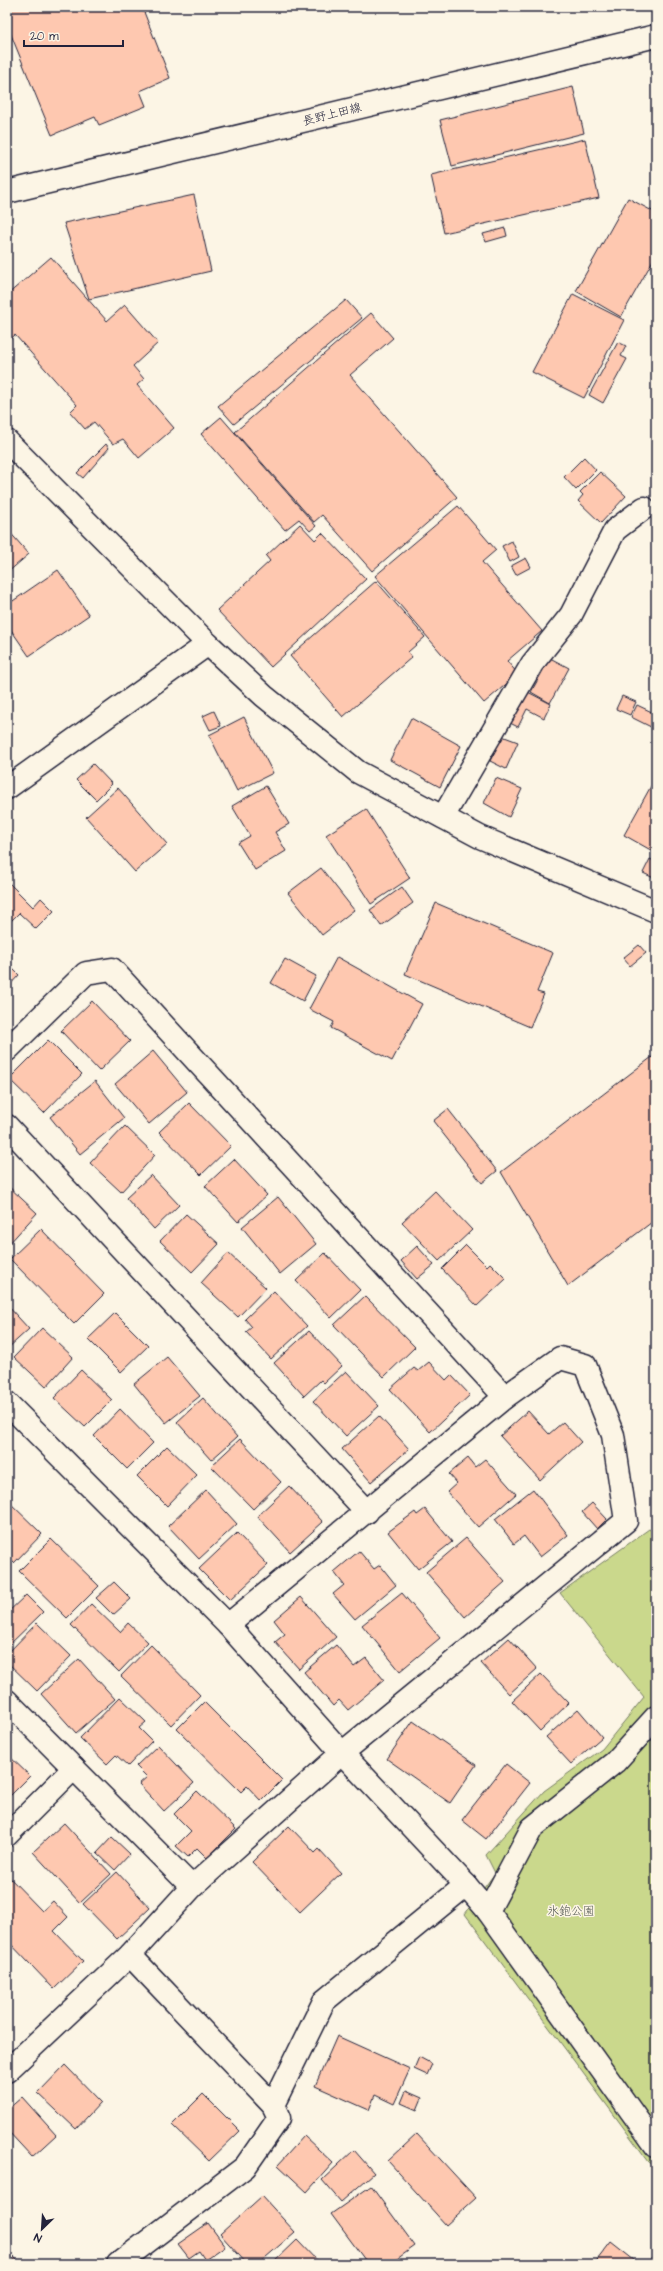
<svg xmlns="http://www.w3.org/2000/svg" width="663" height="2271" font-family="'Architects Daughter','Klee One',sans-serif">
<rect width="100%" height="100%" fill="#fcf5e5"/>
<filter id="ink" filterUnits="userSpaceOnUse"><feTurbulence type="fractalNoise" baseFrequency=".025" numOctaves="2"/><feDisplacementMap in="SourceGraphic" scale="8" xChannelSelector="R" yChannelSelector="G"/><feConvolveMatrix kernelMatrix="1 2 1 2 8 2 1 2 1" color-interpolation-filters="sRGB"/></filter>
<g filter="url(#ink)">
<polygon fill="#cad88c" stroke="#767d64" points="649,1529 656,1533 656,2167 649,2162 465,1914 495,1873 486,1855 544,1791 602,1749 644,1697 560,1593"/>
<g fill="#fec8b0" stroke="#22223b">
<polygon points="7,7 142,7 170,78 140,91 146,106 99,125 95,117 52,135 7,25"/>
<polygon points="573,87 584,133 452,166 440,120"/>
<polygon points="585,139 599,198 444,233 431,175"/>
<polygon points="194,195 211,271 89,299 64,223"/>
<polygon points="628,198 656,213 656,255 621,317 576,291"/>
<polygon points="505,228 507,236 486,242 483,234"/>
<polygon points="51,257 107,321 125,305 158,343 133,366 144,379 137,385 174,428 139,458 123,439 113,444 94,422 85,429 70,412 77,405 15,335 9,340 7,337 7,295"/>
<polygon points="573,294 624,320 584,398 532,372"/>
<polygon points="346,300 362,318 234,424 218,406"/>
<polygon points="371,313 393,338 350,375 457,497 372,571 322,515 314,522 235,432"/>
<polygon points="618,342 626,346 621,356 627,359 603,403 589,395"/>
<polygon points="221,417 316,526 310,531 299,519 285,530 201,434"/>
<polygon points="106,444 109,448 83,478 77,473"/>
<polygon points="584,457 596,470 576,490 564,477"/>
<polygon points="600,472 626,496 601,523 578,501 583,495 580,492"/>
<polygon points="458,506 496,550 482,562 542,631 507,661 518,674 484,703 375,576"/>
<polygon points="300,524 315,540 322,533 366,579 271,667 217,610 270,561 266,556"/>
<polygon points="7,529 29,554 7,573"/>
<polygon points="512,541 519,557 510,562 502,546"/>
<polygon points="526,558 531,567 516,575 511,566"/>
<polygon points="58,570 89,615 29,656 7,624 7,605"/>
<polygon points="376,581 425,637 408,652 412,657 343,717 290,656"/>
<polygon points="550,658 569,668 550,703 531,692"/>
<polygon points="526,691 551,704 544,718 527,709 518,727 510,723"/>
<polygon points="622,696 636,702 630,715 616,709"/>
<polygon points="637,705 656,714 655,729 631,717"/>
<polygon points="214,711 221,726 210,730 203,716"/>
<polygon points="244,717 273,773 237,791 209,735"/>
<polygon points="411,718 461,746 440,787 390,760"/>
<polygon points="502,736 518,742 506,769 490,761"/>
<polygon points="93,764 112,784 96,800 76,780"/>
<polygon points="656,777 656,853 624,835"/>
<polygon points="496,778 522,789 509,817 484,803"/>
<polygon points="266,786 289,824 275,832 286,851 255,870 238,843 250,836 232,806"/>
<polygon points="118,788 167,844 135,872 86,817"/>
<polygon points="366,809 410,878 371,904 326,835"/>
<polygon points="650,859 656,862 656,879 643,873"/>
<polygon points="321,868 354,910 322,935 288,893"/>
<polygon points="7,881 33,907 41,898 54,911 36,929 19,913 7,925"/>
<polygon points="402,887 413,903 381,926 370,910"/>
<polygon points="436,903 553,953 537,992 544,994 530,1027 405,974"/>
<polygon points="639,945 646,953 630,966 623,958"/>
<polygon points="337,957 422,1004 392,1061 331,1028 334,1022 309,1009"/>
<polygon points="285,959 316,976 303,1001 271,983"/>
<polygon points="7,963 19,975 7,988"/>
<polygon points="92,1001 130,1041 99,1071 61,1031"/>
<polygon points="48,1040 82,1074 44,1113 9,1079"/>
<polygon points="153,1051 187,1092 149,1124 115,1084"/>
<polygon points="656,1054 656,1219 568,1286 501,1172"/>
<polygon points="95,1081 124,1118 80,1154 50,1117"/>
<polygon points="189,1103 231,1146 201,1175 159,1132"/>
<polygon points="448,1109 497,1171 482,1183 433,1121"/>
<polygon points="125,1126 155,1155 121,1192 90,1163"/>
<polygon points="234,1159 267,1195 238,1222 205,1186"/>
<polygon points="151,1175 179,1205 154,1229 126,1198"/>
<polygon points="7,1185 37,1213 7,1246"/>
<polygon points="435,1191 472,1230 439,1261 402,1222"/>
<polygon points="278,1197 316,1244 280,1274 242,1227"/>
<polygon points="186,1214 219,1244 192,1272 160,1241"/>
<polygon points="41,1229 104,1294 74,1324 10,1259"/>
<polygon points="466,1245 487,1266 490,1263 506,1279 477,1306 442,1269"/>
<polygon points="417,1246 434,1265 417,1279 401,1261"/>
<polygon points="228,1253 266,1288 238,1317 201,1283"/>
<polygon points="325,1253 360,1290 331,1318 296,1281"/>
<polygon points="274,1291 307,1326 271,1359 246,1332 252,1327 245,1319"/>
<polygon points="365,1296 415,1347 384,1377 334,1325"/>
<polygon points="7,1305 29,1329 7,1349"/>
<polygon points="115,1313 148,1346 121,1372 88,1339"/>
<polygon points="42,1328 73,1357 46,1387 14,1357"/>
<polygon points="309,1331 342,1366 324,1383 321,1380 304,1396 274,1363"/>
<polygon points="167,1357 200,1396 166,1423 134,1384"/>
<polygon points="429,1362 446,1380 451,1375 470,1395 430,1432 390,1389 414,1368 418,1371"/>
<polygon points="81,1370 112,1400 85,1427 54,1398"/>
<polygon points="346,1371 379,1406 346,1436 313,1401"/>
<polygon points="203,1398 237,1437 211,1460 177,1422"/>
<polygon points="120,1409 153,1443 127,1469 94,1436"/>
<polygon points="528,1411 549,1434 563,1422 581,1442 540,1480 500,1436"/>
<polygon points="379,1416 409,1449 371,1482 342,1449"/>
<polygon points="240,1439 281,1482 253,1509 211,1466"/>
<polygon points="167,1446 197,1475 167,1506 137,1476"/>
<polygon points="468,1458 475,1467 485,1459 516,1494 478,1527 447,1492 457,1483 449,1474"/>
<polygon points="289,1486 323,1522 290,1552 257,1516"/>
<polygon points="533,1489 568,1535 540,1557 524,1536 514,1544 495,1519"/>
<polygon points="206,1490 237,1524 199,1559 168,1526"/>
<polygon points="7,1500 42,1534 14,1563 7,1556"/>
<polygon points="592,1503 607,1519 597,1529 582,1512"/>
<polygon points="425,1509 452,1542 418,1569 388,1532 415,1512 417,1515"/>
<polygon points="237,1533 268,1565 230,1600 199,1569"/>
<polygon points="466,1538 505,1582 465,1617 426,1572"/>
<polygon points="51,1539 99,1586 67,1618 19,1571"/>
<polygon points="359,1551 374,1569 380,1565 396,1585 355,1619 333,1594 344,1585 334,1572"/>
<polygon points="114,1582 131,1599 113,1615 96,1598"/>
<polygon points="402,1593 440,1638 400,1671 362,1625"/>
<polygon points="26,1595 43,1612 7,1647 7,1613"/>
<polygon points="301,1597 336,1637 299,1669 275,1642 285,1634 274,1620"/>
<polygon points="91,1604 120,1632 128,1623 148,1642 119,1672 71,1625"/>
<polygon points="37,1623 71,1656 37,1691 7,1662 7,1654"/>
<polygon points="509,1638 537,1669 509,1694 481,1663"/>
<polygon points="151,1645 200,1695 171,1725 121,1676"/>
<polygon points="336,1645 354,1667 366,1658 384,1680 348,1710 339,1700 333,1706 304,1672"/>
<polygon points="79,1659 115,1699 76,1733 41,1694"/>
<polygon points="541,1674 569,1703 540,1731 512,1701"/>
<polygon points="120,1697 146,1722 139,1728 152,1741 128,1766 116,1755 107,1764 80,1738"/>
<polygon points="204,1702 282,1780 261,1801 247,1786 241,1792 177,1729"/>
<polygon points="578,1709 602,1737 571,1764 546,1737"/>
<polygon points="413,1721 476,1765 450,1803 387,1759"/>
<polygon points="158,1745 194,1783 164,1811 139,1784 147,1777 136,1766"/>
<polygon points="7,1754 30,1776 7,1799"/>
<polygon points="506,1764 530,1783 486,1839 462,1820"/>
<polygon points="197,1791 236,1829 207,1858 197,1848 188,1857 176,1846 191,1831 174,1814"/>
<polygon points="64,1823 111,1874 80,1903 33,1852"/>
<polygon points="289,1826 315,1853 319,1849 341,1873 300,1912 252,1862"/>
<polygon points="112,1837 130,1854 115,1870 97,1853"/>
<polygon points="117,1872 150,1908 117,1939 83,1904"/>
<polygon points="7,1875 42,1911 53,1901 68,1917 54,1931 83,1961 54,1989 7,1940"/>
<polygon points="337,2036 410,2069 394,2104 375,2095 369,2110 315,2086"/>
<polygon points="419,2057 432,2064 427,2075 414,2069"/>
<polygon points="65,2065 101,2102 76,2129 38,2093"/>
<polygon points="406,2091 422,2098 417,2110 401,2103"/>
<polygon points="203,2094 240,2131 209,2161 172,2125"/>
<polygon points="22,2097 56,2135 32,2157 7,2130 7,2110"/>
<polygon points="417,2134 476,2198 446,2225 388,2161"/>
<polygon points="304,2136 333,2163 307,2192 278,2165"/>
<polygon points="354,2150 374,2173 341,2202 322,2180"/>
<polygon points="371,2186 415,2246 390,2264 368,2264 331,2214"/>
<polygon points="262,2196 295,2232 258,2264 247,2264 220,2234"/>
<polygon points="208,2223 225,2246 205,2260 199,2251 189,2258 178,2244"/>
<polygon points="297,2240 320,2264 272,2264"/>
<polygon points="611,2242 639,2264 594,2264"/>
<polygon points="7,2251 22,2264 7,2264"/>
</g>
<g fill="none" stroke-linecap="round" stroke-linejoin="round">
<defs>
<g id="minor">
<polyline points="7,441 208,644 264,696 358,772 480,837 656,911"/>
<polyline points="7,788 208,644"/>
<polyline points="443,817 532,664 571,615 615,530 644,508"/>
<polyline points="7,1050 86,973 112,969 505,1397"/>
<polyline points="7,1126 367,1512"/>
<polyline points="7,1403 228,1625 342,1753 466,1885 324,2001 273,2105"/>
<polyline points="7,1701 192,1887"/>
<polyline points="7,1835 74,1768"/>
<polyline points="466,1885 488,1911 656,2146"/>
<polyline points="488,1911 532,1828 615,1762 656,1717"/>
<polyline points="7,2071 130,1955 192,1887 342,1753 626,1521 613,1435 585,1365 560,1358 505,1397 228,1625"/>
<polyline points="118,2264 245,2167 279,2118 273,2105 130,1955"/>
</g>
<polyline id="major" points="7,192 656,36"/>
</defs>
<use href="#minor" stroke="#22223b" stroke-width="25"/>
<use href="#major" stroke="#22223b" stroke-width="25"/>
<use href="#minor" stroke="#fcf5e5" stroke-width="22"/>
<use href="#major" stroke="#fcf5e5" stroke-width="22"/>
</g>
</g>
<g text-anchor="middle" stroke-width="3" stroke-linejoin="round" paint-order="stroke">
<g font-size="12" fill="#22223b" stroke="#fcf5e5">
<text transform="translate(332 114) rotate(-14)" y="4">長野上田線</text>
</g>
<g font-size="12" fill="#545953" stroke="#fcf5e5">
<text x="571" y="1915">氷鉋公園</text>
</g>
</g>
<rect width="663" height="2271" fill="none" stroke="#fcf5e5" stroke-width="24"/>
<rect x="12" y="12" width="639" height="2247" fill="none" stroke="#22223b" stroke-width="1.5" filter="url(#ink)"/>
<g transform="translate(42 2229) rotate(205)" stroke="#fcf5e5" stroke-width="3" paint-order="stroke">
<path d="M0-3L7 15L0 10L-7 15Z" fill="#22223b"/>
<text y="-6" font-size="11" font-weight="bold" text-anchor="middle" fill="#22223b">N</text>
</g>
<path d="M24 40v6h99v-6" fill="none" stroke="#22223b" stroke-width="2"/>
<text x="30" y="40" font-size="12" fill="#22223b" stroke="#fcf5e5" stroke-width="3" paint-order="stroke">20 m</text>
</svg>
